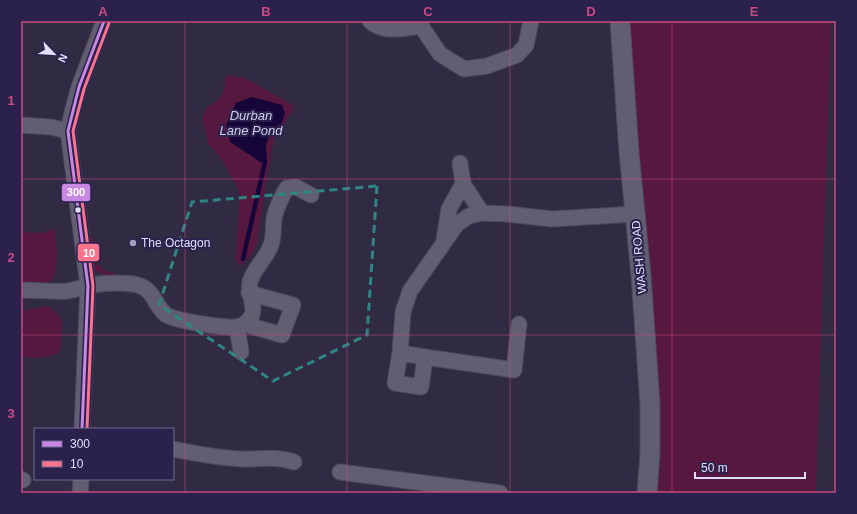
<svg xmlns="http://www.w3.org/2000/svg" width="857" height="514" font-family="Helvetica,sans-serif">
<rect width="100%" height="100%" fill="#302b43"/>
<g fill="#57183f">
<polygon points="623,21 831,21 816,493 651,493"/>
<polygon points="226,75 245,78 291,104 294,109 276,135 271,152 270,163 267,176 257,244 251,256 240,266 235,260 240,198 237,187 223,161 209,145 202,119 206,108 217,101 224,90"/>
<path d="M55,228C56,240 61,276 49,282C41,286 29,284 21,284V232L44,233Z"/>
<polygon points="89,234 94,241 99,245 100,253 97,264 106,271 113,273 116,275 106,275 94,270"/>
<path d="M48,306L61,318C63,331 62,341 58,354C45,357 36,360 23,356L21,350V311Z"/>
</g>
<polygon fill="#160538" points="252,97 282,105 285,113 282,123 271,130 266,145 267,161 262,163 230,142 226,125 236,103"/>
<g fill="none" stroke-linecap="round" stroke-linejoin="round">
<polyline stroke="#160538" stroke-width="4.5" points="243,259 265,162"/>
<defs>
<g id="minor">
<path d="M370,21C383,34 405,28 421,26V21"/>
<polyline points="421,26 440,54 464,69 487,66 517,55 526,45 531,21"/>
<polyline points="21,125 51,127 68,131"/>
<polyline points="460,163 463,184"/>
<polyline points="444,240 449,209 463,184 482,213"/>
<path d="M21,290C36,290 52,292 67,291C74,290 80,288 87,286C102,283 118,282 133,284C154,287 153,303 165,314C174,321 224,328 236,327C244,326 249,321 252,315C256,305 247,294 250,282C253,269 266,259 271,245C274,237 273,227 274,218C277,207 281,197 287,188L296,187L311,195"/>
<polyline points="244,324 282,335 293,305 249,293"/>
<polyline points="237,327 241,352"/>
<polyline points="400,353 425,357 421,387 395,383 400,353 403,312 410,291 457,224 469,216 482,213 507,214 552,219 635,214"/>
<polyline points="425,357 514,370 519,324"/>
<polyline points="82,429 88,286 68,131 73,109 79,87 104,21"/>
<path d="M173,449C197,454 220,458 244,459C261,459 278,456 294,462"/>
<polyline points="340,472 500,493"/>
<polyline points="21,479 23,480"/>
<polyline points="80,493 81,479"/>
</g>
<polyline id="tertiary" points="620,21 629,152 641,275 650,404 650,454 647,493"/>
</defs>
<use href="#minor" stroke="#4d495e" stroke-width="17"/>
<use href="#tertiary" stroke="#4d495e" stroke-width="21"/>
<use href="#minor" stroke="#605e70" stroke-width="15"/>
<use href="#tertiary" stroke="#605e70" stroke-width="19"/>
<defs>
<polyline id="bus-1" points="82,429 88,286 68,131 79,87 104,21"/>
<polyline id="bus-2" points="87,429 93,286 73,131 84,89 109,23"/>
</defs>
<use href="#bus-1" stroke="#2a214d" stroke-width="6"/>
<use href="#bus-2" stroke="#2a214d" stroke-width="6"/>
<use href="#bus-1" stroke="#c787e3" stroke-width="3"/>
<use href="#bus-2" stroke="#fc738d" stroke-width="3"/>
</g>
<path fill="none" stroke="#2e8683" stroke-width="3" stroke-dasharray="8 5" stroke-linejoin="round" d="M377,186L367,335L273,381L159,305L192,202Z"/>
<path fill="none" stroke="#ca4a83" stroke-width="1" stroke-opacity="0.55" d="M185,21V493M347,21V493M510,21V493M672,21V493M21,179H836M21,335H836"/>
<circle fill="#e1defb" stroke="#2a214d" stroke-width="1.5" cx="78" cy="210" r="3.5"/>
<circle fill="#a39fbb" stroke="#2a214d" stroke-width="1.5" cx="133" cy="243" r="4"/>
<g text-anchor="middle" stroke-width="4" stroke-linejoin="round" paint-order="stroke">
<g font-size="12" fill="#e1defb" stroke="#2a214d" text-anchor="start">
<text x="141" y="247">The Octagon</text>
</g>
<g font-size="12" fill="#e1defb" stroke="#2a214d">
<text transform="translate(639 257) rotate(-95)" y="4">WASH ROAD</text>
</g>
<g font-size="13" font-style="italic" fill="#cecce8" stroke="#2a214d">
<text x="251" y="120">Durban<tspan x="251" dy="15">Lane Pond</tspan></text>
</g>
</g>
<g stroke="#2a214d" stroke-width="1.5">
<rect x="61" y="183" width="30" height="19" rx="4" fill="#c787e3"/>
<rect x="77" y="243" width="23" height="19" rx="4" fill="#fc738d"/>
</g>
<g font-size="11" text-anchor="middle" font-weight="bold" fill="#fff">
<text x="76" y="196">300</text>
<text x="89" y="257">10</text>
</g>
<rect width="857" height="514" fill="none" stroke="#2a214d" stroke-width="44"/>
<rect x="34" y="428" width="140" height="52" fill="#2a214d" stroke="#736d93"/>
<rect x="42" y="441" width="20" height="6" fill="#c787e3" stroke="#736d93"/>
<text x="70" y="448" font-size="12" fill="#e1defb">300</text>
<rect x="42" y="461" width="20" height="6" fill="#fc738d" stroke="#736d93"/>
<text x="70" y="468" font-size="12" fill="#e1defb">10</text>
<g transform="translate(54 54) rotate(115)" stroke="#2a214d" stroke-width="3" paint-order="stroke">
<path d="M0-3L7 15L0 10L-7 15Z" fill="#e1defb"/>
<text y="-6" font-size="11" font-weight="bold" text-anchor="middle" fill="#e1defb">N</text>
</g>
<path d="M695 472v6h110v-6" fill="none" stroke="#e1defb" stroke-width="2"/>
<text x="701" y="472" font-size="12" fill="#e1defb" stroke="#2a214d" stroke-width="3" paint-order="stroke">50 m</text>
<rect x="22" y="22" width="813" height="470" fill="none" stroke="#ca4a83" stroke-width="1.5"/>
<g font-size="13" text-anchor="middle" font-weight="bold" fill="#ca4a83">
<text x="103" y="16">A</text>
<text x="266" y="16">B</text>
<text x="428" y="16">C</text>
<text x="591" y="16">D</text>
<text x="754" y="16">E</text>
<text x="11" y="105">1</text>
<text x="11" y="262">2</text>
<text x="11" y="418">3</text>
</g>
</svg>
